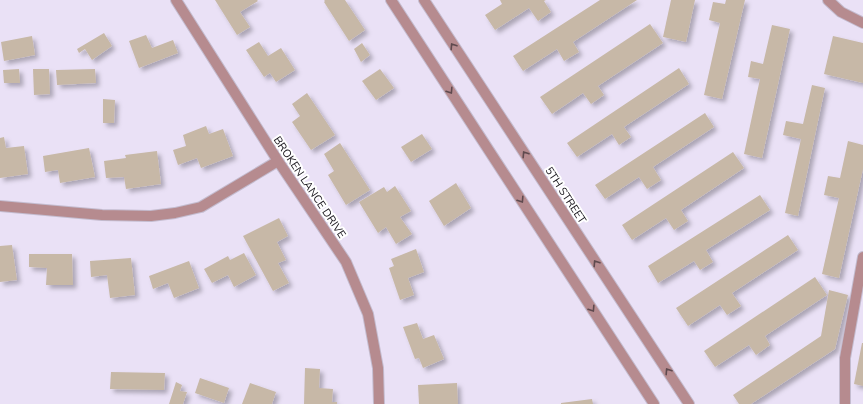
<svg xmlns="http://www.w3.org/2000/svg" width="863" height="404" font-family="Mulish,sans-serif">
<defs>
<filter id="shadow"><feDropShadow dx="3.5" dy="3.5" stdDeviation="2" flood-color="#0004"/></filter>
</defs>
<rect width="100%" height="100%" fill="#eae1f6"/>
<g fill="#c7b8a7" filter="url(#shadow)">
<polygon points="215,0 257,0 258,1 240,12 250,27 237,35"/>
<polygon points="324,0 345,0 365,30 349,41 324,2 325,1"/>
<polygon points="500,0 546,0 544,1 551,12 538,21 529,8 495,30 485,15 502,4"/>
<polygon points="600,0 637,0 573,42 579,52 564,61 557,49 523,71 513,56"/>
<polygon points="671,0 695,0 686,42 663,37"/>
<polygon points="726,0 745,0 722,99 704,95 720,23 709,20 713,2 725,4"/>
<polygon points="650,24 663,43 598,86 604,95 591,104 583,93 552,114 540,97"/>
<polygon points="772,25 790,29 762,158 744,154 760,79 748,77 751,61 763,64"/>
<polygon points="104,33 112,46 92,60 85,49 79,53 77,49"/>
<polygon points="146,35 152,48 173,40 178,53 139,68 129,41"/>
<polygon points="32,36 35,55 4,61 1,42"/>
<polygon points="833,36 863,43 863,83 824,74"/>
<polygon points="259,42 268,56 281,48 295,70 276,82 270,73 264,77 246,50"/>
<polygon points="362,43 370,55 361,62 354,49"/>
<polygon points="679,68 689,84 624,127 631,137 619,145 612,134 577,157 567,143"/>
<polygon points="19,69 20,83 4,83 3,70"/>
<polygon points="33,69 49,69 50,94 34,95"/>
<polygon points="95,69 96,83 57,85 56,70"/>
<polygon points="380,69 394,88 376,100 362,81"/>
<polygon points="812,85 825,88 798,216 785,213 801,139 783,135 786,121 803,124"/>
<polygon points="307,93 335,135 311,150 292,122 300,116 292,104"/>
<polygon points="103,99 115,100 114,123 103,123"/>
<polygon points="705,113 714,127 653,167 661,180 647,189 639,177 605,199 595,185"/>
<polygon points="206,126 209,134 223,129 233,156 201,168 197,158 178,165 173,150 186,146 183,135"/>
<polygon points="422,134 432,149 411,162 401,147"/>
<polygon points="4,137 6,148 24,146 28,174 0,178 0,138"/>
<polygon points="848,141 863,145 863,169 839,278 822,274 839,198 824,195 828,176 840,178"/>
<polygon points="340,143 370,190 346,205 328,175 334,171 324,154"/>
<polygon points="89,148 95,177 60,183 58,170 45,172 43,156"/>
<polygon points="157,151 161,184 126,189 124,177 106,178 104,161 126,158 125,155"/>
<polygon points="733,152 744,168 681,210 688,221 674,230 666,218 632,240 622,225"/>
<polygon points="456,183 471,208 444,226 429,201"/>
<polygon points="395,186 411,211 400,217 412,234 396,244 386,227 378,233 359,202 384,187 387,192"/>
<polygon points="760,195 770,210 706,250 713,262 700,270 694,261 658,283 648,266"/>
<polygon points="279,218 288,236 277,242 286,260 278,263 289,283 273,291 243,236"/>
<polygon points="788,235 798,250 732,293 741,306 727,315 720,305 688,326 676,308"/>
<polygon points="12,245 17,280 0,282 0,246"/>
<polygon points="416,249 424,272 408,278 414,295 400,300 389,268 394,266 391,259"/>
<polygon points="244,253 256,275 234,287 228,275 212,283 204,269 228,256 230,260"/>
<polygon points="29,254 72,254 73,285 46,285 47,268 29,267"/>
<polygon points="131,258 135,295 110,298 107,275 91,277 90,261"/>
<polygon points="189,261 199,288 174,298 168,283 153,289 149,276"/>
<polygon points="815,277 827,295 765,336 770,345 756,355 749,345 715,367 704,351"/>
<polygon points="829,290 848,295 835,349 751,404 739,404 733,395 821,336"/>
<polygon points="417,323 423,339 434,335 444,359 423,368 419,358 415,359 403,327"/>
<polygon points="862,343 863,343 863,386 854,384"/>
<polygon points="305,368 320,369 319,388 333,389 332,402 337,402 337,404 304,404"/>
<polygon points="111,372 165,373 164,390 110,389"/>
<polygon points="200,378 229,388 224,403 195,393"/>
<polygon points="176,382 182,385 180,391 187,392 183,404 169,404"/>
<polygon points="250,383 276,392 272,404 242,404"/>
<polygon points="457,383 458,404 419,404 418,385"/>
<polygon points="592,399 593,404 561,404 561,403"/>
</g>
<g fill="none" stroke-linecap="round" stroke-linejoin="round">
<defs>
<g id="minor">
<polyline points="176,0 278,161 346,262 368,314 378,368 379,404"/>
<polyline points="391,0 654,404"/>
<polyline points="424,0 689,404"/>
<polyline points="828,0 841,12 863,23"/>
<polyline points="0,206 102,215 151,216 175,213 201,207 278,161"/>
<polyline points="845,404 845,358 863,257"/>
</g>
</defs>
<use href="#minor" stroke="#c4bccf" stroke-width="12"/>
<use href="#minor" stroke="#b68b8f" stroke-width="10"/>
</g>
<defs><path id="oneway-chevron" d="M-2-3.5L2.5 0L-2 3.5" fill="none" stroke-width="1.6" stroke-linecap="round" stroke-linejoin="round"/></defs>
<g stroke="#5f4a4f">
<use href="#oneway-chevron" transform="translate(453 46) rotate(-123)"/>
<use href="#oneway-chevron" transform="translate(450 91) rotate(57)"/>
<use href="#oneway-chevron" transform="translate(525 154) rotate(-123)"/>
<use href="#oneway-chevron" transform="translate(521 200) rotate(57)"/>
<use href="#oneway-chevron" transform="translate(596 263) rotate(-123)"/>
<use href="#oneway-chevron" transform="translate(592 309) rotate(57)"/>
<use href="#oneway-chevron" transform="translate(668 371) rotate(-123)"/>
</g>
<g text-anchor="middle" stroke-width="4" stroke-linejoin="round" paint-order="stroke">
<g font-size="11" fill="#17141b" stroke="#fff">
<text transform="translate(310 187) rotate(56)" y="4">BROKEN LANCE DRIVE</text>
<text transform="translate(566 195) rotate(57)" y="4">5TH STREET</text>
</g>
</g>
</svg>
